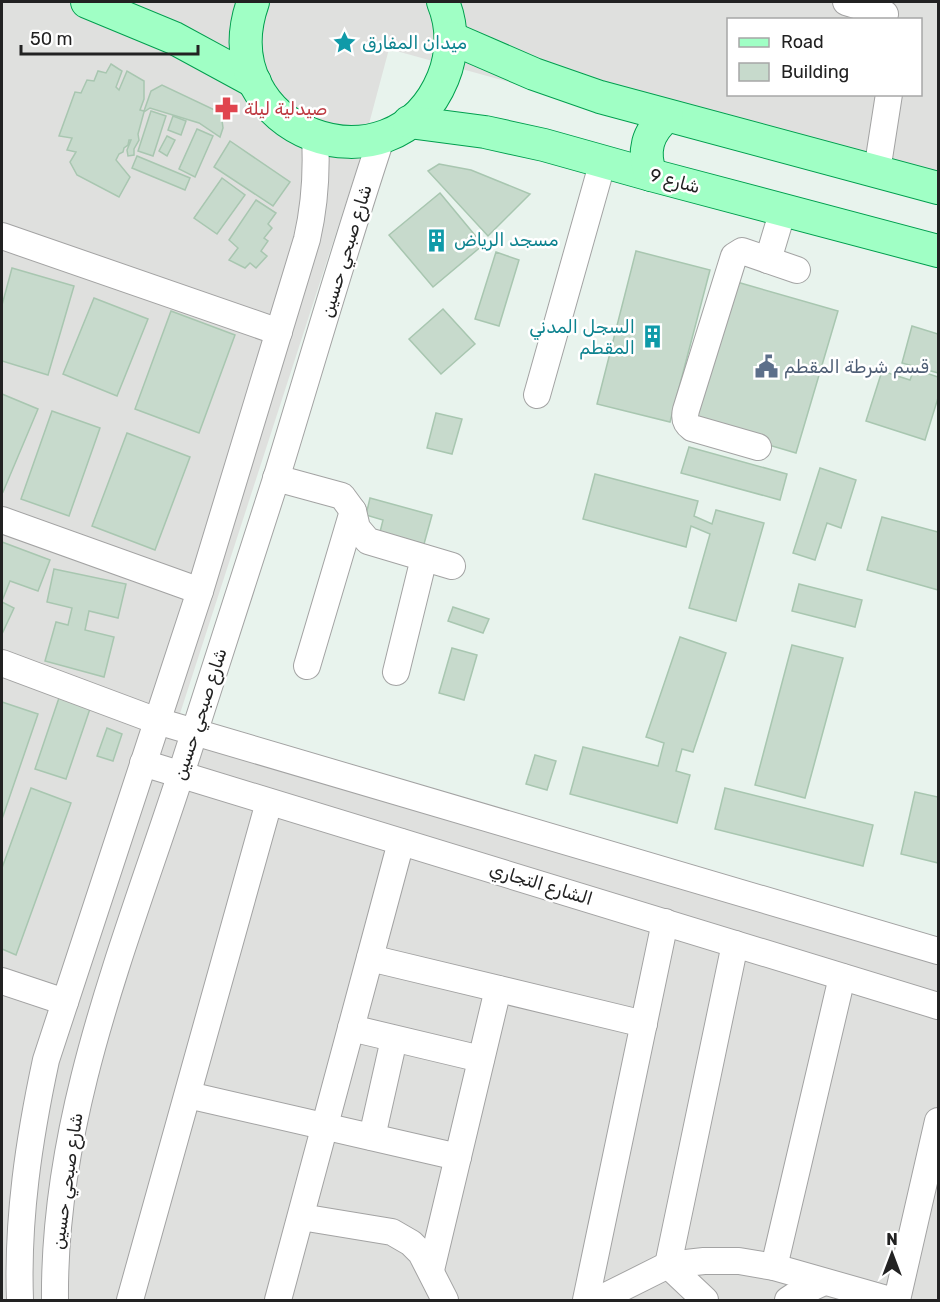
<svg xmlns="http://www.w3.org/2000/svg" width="940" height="1302" font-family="Rubik,'Noto Naskh Arabic',sans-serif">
<rect width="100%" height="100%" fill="#e8f3ed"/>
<path fill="#dfe0de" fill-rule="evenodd" d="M2,2H938V200L389,49L358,165L175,729L938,959V1300H2ZM728,20H920V94H728Z"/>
<g fill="#c7dacc" stroke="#a8c6b0" stroke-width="1.5">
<polygon points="111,64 122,71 116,87 119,90 127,71 144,81 144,99 140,110 144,111 151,91 162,85 221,113 223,128 220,137 199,123 150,108 144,112 138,134 139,140 134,149 134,155 128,156 127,150 131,140 129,140 128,145 124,148 123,152 119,154 116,160 130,177 119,197 77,175 70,162 76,152 67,150 72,138 59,136 75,92 81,93 87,80 94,81 98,71 106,73"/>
<polygon points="151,111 166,116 153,156 138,151"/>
<polygon points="173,116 186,121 181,135 168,130"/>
<polygon points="197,129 213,136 195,177 179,169"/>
<polygon points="167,136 175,140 167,156 159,151"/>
<polygon points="230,141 290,182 273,206 214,167"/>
<polygon points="137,156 190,178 185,190 132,168"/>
<polygon points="439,164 471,170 530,194 488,236 428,171"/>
<polygon points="222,178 245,195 217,234 194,218"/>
<polygon points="440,193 483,245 433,287 389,235"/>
<polygon points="256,200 276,213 268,224 272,228 264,238 268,241 261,251 267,256 256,268 250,263 245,268 229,260 238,248 229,240"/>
<polygon points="636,251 710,270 670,422 597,404"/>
<polygon points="496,252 519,260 499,326 475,319"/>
<polygon points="12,268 74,286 48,375 2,361 2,305"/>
<polygon points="737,282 838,311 796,453 694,423"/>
<polygon points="94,298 148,319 117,396 63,374"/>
<polygon points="443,309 475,344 441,374 409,339"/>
<polygon points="171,311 235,335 199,433 135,409"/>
<polygon points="912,326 938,334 938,373 902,363"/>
<polygon points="914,369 938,377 938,398 925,440 866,421 882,371 910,380"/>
<polygon points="2,394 38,409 3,492 2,491"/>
<polygon points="52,411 100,428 69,516 21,499"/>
<polygon points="436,413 462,419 452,454 427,448"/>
<polygon points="127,433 190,457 155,550 92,526"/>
<polygon points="689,447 787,474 780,500 681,473"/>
<polygon points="820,468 856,480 841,528 827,523 815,560 793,553"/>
<polygon points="595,474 698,501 694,516 712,524 716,510 764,523 736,621 689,608 710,534 691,526 686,547 583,519"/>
<polygon points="370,498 432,515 424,544 380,532 383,520 366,515"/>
<polygon points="882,517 938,532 938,590 867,570"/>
<polygon points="2,542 50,560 38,591 10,581 2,601"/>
<polygon points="54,569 126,584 118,618 89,611 85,630 114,637 104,677 45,661 56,622 68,625 72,608 47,602"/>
<polygon points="799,584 862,600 855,627 792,611"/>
<polygon points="2,602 14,608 2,634"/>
<polygon points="453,607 489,619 483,633 448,621"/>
<polygon points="680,637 726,653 693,752 682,749 676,771 690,775 677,823 570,794 583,747 658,766 664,743 646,737"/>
<polygon points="792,645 843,658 805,798 755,785"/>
<polygon points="452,648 477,655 464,700 439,693"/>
<polygon points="62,689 93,700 66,779 35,769"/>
<polygon points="2,702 38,714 2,819"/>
<polygon points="107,728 122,734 113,761 97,756"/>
<polygon points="535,755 556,761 547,790 526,784"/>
<polygon points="31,788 71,803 16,955 2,949 2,868"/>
<polygon points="725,788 873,825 863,866 715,829"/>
<polygon points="915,792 938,797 938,863 901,854"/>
</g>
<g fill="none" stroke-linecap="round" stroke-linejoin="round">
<defs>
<g id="minor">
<polyline points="846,2 885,14"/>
<polyline points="877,171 889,94"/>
<polyline points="2,236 279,332"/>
<polyline points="768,260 783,210"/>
<polyline points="537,395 603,161"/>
<path d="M758,447L692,428C685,423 684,418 686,410L734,256L742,251L797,270"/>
<polyline points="276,478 342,496 353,511 357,528 368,541 452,566"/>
<polyline points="2,520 200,591"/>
<polyline points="2,663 157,721 938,951"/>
<polyline points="307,666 353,511"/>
<polyline points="396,672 424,558"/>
<polyline points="143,763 938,1006"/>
<polyline points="370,958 644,1024"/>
<polyline points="2,981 65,1002"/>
<polyline points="351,1028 481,1059"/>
<polyline points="188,1095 458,1157"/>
<polyline points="372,1137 394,1039"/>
<polyline points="301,1217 392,1232 411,1243 421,1253 445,1300"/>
<polyline points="774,1267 842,977"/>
<polyline points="431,1270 498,989"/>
<path d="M20,1300C17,1219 29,1139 46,1060L200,591L307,239C315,204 317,172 315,137"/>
<path d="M55,1300C53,1109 131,931 188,752C217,661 247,571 276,479C311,365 344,250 382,136"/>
<polyline points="130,1300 269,802"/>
<polyline points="278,1300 401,842"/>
<polyline points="586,1300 665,922"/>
<polyline points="598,1300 668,1265 704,1261 739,1261 774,1267 890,1300"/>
<polyline points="705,1300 668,1265 735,944"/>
<polyline points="788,1300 794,1296 824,1282"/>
<polyline points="897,1300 938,1121"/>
</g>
<g id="major">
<polyline points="87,2 174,38 255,82"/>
<path d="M253,2C207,132 393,200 443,78C453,54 453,26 443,2"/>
<polyline points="451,38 534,74 600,97 938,188"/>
<polyline points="409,122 485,132 544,145 651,175 938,251"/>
<path d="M651,175C642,152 647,132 667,116"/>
</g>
</defs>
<use href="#minor" stroke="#a3a3a3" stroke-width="28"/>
<use href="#major" stroke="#009f4e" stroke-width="34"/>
<use href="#minor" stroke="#fff" stroke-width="26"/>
<use href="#major" stroke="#a0ffc5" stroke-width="32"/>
</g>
<defs>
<symbol id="sight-bare" viewBox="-9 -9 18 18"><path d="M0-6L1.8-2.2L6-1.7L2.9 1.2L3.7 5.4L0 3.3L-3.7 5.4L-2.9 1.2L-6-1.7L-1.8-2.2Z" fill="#0f9aa8" stroke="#fff" stroke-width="2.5" paint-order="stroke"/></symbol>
<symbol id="pharmacy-bare" viewBox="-9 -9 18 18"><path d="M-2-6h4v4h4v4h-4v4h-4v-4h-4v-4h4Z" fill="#e0444e" stroke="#fff" stroke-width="2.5" paint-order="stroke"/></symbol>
<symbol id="building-bare" viewBox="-9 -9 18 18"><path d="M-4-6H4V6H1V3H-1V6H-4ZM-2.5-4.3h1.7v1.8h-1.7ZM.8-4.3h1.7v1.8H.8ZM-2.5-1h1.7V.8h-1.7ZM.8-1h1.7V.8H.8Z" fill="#0f9aa8" stroke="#fff" stroke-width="2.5" paint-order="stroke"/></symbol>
<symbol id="civic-bare" viewBox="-9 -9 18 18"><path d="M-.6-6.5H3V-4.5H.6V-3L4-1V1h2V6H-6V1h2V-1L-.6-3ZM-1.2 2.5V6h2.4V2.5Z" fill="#5c6f8a" stroke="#fff" stroke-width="2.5" paint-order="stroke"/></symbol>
</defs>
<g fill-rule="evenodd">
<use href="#sight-bare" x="328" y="26" width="33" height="33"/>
<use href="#pharmacy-bare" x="210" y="92" width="33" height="33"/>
<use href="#building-bare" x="420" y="224" width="33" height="33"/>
<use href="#building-bare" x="636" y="320" width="33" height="33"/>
<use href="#civic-bare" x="750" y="350" width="33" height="33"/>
</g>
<g text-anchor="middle" stroke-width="5" stroke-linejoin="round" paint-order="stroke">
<g font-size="18" fill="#0d838f" stroke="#fff" text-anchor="start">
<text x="362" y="49">ميدان المفارق</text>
<text x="454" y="246">مسجد الرياض</text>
<text x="635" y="333" text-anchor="end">السجل المدني<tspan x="635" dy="21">المقطم</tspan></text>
</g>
<g font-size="18" fill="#be3a42" stroke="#fff" text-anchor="start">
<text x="244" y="115">صيدلية ليلة</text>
</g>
<g font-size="18" fill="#222" stroke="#fff">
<text transform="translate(675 181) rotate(15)" y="6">شارع 9</text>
<text transform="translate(346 251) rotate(-73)" y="6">شارع صبحي حسين</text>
<text transform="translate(200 714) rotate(-72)" y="6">شارع صبحي حسين</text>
<text transform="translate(541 884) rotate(17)" y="6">الشارع التجاري</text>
<text transform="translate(67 1181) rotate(-82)" y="6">شارع صبحي حسين</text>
</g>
<g font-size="18" fill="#4e5e75" stroke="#fff" text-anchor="start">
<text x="784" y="373">قسم شرطة المقطم</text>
</g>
</g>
<rect width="940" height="1302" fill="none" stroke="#222222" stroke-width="6"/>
<rect x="727" y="18" width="195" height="78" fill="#ffffff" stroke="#a7a7a7" stroke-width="1.5"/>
<rect x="739" y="38" width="30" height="9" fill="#a0ffc5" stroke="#a7a7a7" stroke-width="1.5"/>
<text x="781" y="48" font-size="18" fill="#222222">Road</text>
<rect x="739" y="63" width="30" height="18" fill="#c7dacc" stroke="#a7a7a7" stroke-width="1.5"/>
<text x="781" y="78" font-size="18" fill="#222222">Building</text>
<g transform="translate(892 1254)" stroke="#ffffff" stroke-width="4.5" paint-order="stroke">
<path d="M0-4.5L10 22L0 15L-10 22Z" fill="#222222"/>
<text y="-9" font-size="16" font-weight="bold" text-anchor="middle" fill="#222222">N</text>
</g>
<path d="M21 45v9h177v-9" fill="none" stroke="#222222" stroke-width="3"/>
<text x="30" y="45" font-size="18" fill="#222222" stroke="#ffffff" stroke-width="4.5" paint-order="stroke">50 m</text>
</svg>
